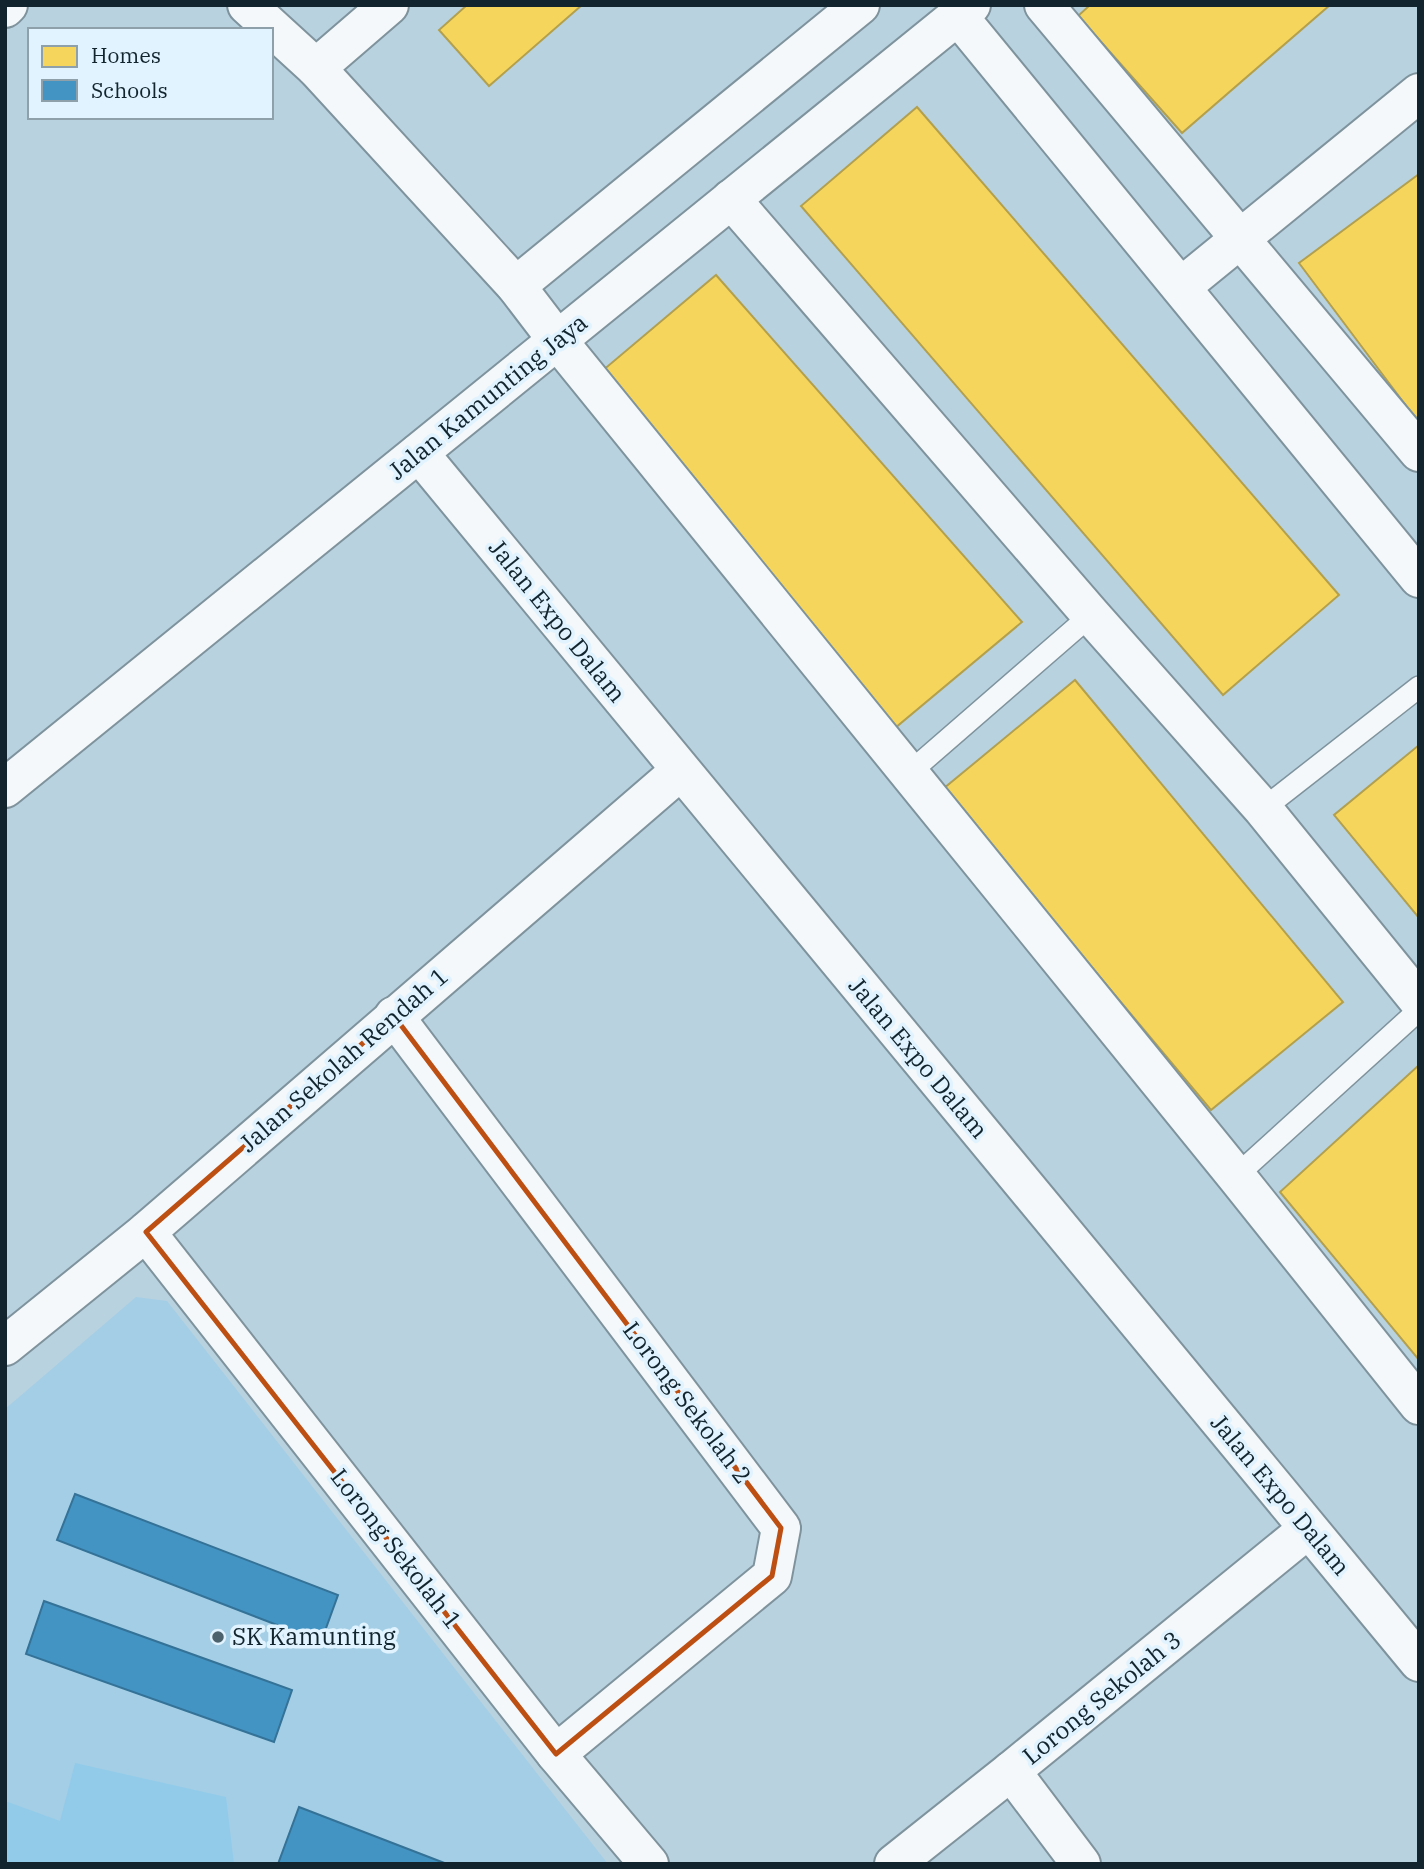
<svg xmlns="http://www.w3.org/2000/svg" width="1424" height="1869" font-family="'IBM Plex Serif',serif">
<rect width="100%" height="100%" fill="#b8d2e0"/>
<polygon fill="#a4cee5" points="136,1297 167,1301 608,1864 5,1864 5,1409"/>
<polygon fill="#92cbea" points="75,1763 226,1797 234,1864 5,1864 5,1801 60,1821"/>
<g fill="#f6d55c" stroke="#b2a04e" stroke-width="2">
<polygon points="467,5 582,5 489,86 439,30"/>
<polygon points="1090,5 1330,5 1182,133 1078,16"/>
<polygon points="917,107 1339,595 1223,695 801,206"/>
<polygon points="1419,174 1419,423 1299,263"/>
<polygon points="716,275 1022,622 895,728 589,382"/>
<polygon points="1075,680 1343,1002 1211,1110 943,789"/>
<polygon points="1419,745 1419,918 1334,815"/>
<polygon points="1419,1065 1419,1360 1280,1192"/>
</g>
<g fill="#4393c3" stroke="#347297" stroke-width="2">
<polygon points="75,1494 338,1595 321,1642 57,1540"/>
<polygon points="44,1601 292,1690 274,1742 26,1654"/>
<polygon points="299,1807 447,1864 278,1864"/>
</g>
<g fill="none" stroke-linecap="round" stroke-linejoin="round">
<defs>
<g id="service">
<polyline points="909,773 1091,615"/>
<polyline points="1263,809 1419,687"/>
<polyline points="1236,1176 1419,1010"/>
</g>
<g id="minor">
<polyline points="247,5 316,68 516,286 558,341 1236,1176 1419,1405"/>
<polyline points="1044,5 1419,452"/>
<polyline points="5,8 8,5"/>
<polyline points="958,16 1419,578"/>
<polyline points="316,68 389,5"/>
<polyline points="731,199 1091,615 1263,809 1419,1001"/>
<polyline points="516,286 860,5"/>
<polyline points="1181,287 1419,93"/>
<polyline points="419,453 1419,1662"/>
<polyline points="5,788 971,5"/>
<polyline points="394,1016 781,1528 772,1576 556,1754"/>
<polyline points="146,1232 556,1754 649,1864"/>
<polyline points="5,1346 146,1232 680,771"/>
<polyline points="1011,1771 1081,1864"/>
<polyline points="894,1864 1011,1771 1308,1529"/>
</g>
</defs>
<use href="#service" stroke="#7f939d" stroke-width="24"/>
<use href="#minor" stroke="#7f939d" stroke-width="42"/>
<use href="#service" stroke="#f4f8fa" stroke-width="21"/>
<use href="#minor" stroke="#f4f8fa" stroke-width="38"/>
</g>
<path fill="none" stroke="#bd4f13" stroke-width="5" stroke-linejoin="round" d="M394,1016L781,1528L772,1576L556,1754L146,1232Z"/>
<circle fill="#4c626d" stroke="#e0f3fe" stroke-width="2.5" cx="218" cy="1637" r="7"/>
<g text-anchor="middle" stroke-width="7" stroke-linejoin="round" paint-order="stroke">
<g font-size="24" fill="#12252f" stroke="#e0f3fe">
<text transform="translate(488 397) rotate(-39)" y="8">Jalan Kamunting Jaya</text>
<text transform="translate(557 621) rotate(51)" y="8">Jalan Expo Dalam</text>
<text transform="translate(918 1058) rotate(50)" y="8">Jalan Expo Dalam</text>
<text transform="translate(344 1060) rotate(-41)" y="8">Jalan Sekolah Rendah 1</text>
<text transform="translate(687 1403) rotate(53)" y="8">Lorong Sekolah 2</text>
<text transform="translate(1280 1495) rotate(50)" y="8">Jalan Expo Dalam</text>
<text transform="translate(396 1549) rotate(52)" y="8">Lorong Sekolah 1</text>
<text transform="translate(1102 1698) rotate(-39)" y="8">Lorong Sekolah 3</text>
</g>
<g font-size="24" fill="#12252f" stroke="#e0f3fe" text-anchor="start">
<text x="232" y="1645">SK Kamunting</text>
</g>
</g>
<rect width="1424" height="1869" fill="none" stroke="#12252f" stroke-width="14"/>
<rect x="28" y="28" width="245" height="91" fill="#e0f3fe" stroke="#8ea1ab" stroke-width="2"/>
<rect x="42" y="46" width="35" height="21" fill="#f6d55c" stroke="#8ea1ab" stroke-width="2"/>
<text x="91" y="63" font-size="21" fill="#12252f">Homes</text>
<rect x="42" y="80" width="35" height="21" fill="#4393c3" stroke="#8ea1ab" stroke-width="2"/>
<text x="91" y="98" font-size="21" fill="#12252f">Schools</text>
</svg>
